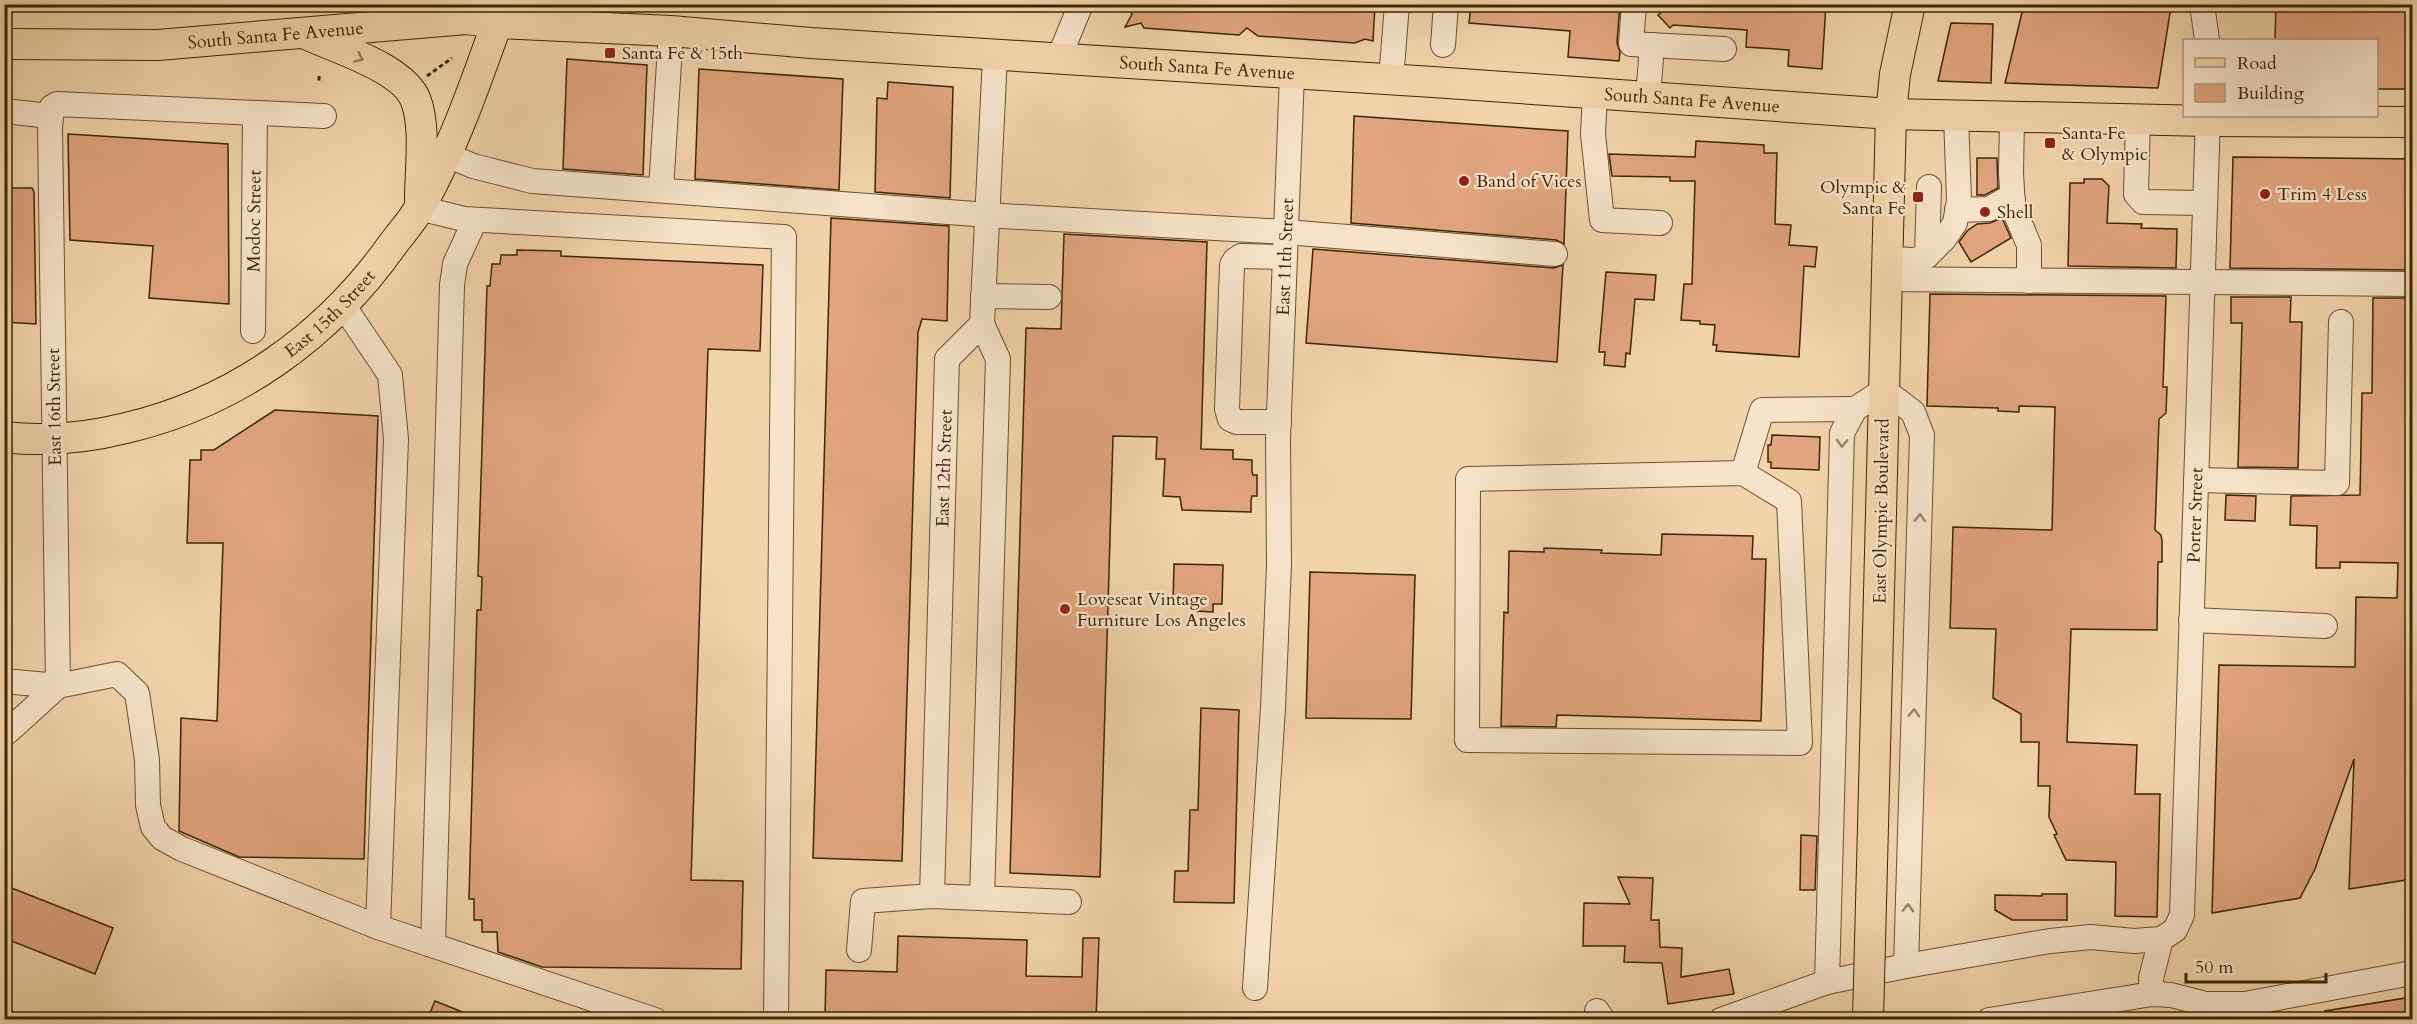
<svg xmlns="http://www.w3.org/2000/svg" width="2417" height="1024" font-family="Cardo,serif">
<rect width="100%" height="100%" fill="#f2d4ac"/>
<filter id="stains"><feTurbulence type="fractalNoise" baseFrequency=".00333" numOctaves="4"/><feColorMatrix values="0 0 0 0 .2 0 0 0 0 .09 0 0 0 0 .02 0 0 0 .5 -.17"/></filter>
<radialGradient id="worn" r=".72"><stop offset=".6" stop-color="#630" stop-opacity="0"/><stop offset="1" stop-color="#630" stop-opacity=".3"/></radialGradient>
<g fill="#e1a57f" stroke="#3e2505" stroke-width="1.5">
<polygon points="1124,4 1375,4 1373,41 1365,39 1355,43 1258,36 1247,28 1239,35 1144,28 1141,23 1125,27 1132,14"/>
<polygon points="1471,4 1620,4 1617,43 1620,52 1619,61 1568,57 1570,31 1469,23"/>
<polygon points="1662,4 1826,4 1822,69 1788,66 1789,50 1746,47 1747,30 1673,25 1670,28 1658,15 1662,12"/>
<polygon points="2024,4 2150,4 2171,7 2158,88 2005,83"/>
<polygon points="2276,4 2412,4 2412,89 2376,89 2376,40 2275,40"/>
<polygon points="1951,23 1993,24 1991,83 1938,81"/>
<polygon points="567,59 647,65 643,175 563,169"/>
<polygon points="699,69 843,79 839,190 695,179"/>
<polygon points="888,82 953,87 950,198 875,192 877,98 887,99"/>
<polygon points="1354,116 1568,131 1564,244 1556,240 1351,223"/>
<polygon points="68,134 228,144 229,304 149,298 153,246 70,240"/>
<polygon points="1696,141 1764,145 1764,153 1777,153 1775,224 1791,225 1789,245 1817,247 1815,267 1804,266 1799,357 1716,351 1717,345 1713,345 1715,325 1700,324 1700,321 1681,320 1684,284 1692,284 1695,181 1670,181 1670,177 1612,176 1609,154 1695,157"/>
<polygon points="2233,157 2412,159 2412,270 2230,268"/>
<polygon points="1977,158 1997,158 1998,188 1985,195 1977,195"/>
<polygon points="2084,179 2102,179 2109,186 2107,223 2142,224 2141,228 2177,229 2176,268 2068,266 2070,183 2084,183"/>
<polygon points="4,188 32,188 34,192 36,324 4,322"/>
<polygon points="831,218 949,226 947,321 922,319 918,332 902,861 813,858"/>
<polygon points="2002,218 2011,238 1971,262 1959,242 1967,231 1977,224 1990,223"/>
<polygon points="1064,234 1207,242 1201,449 1233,450 1233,459 1252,460 1252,472 1253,475 1257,475 1257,496 1252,496 1251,500 1251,512 1182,510 1180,497 1163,496 1165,459 1156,459 1157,437 1113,436 1100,877 1010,873 1026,328 1061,329"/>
<polygon points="1313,249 1554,268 1563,265 1557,362 1306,343"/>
<polygon points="517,250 561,251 561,256 763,265 760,351 708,349 691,880 743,881 741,969 542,967 498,952 497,932 482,932 482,920 474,920 474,899 469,899 477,610 481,610 482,577 478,576 487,286 490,286 492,264 500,264 501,255 517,255"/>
<polygon points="1606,272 1656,275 1654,300 1635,299 1630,354 1626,353 1625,367 1604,365 1605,352 1599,352"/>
<polygon points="1930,294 2166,296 2163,387 2167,387 2166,413 2159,419 2155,530 2161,535 2162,541 2162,562 2158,562 2157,630 2071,629 2067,742 2137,745 2135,794 2160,794 2157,917 2115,916 2116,862 2066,860 2054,835 2057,834 2049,817 2050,786 2038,786 2039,742 2021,742 2021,714 1993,698 1996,629 1950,628 1953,527 2052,530 2055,407 2019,406 2019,412 1998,411 1998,408 1927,406"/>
<polygon points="2231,297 2291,297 2290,322 2302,322 2298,468 2238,467 2242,323 2231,323"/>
<polygon points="2373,298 2412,298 2412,879 2349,889 2354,759 2315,869 2300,898 2212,913 2219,665 2355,667 2356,597 2397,598 2398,563 2340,562 2340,568 2316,568 2317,526 2290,525 2291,496 2360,495 2362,393 2372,393"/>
<polygon points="275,410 378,416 364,859 239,857 179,831 181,718 217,721 223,543 187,543 190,460 201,460 201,450 214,450"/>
<polygon points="1772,435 1820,437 1819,470 1771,468 1771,462 1768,462 1768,445 1771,445"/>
<polygon points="2226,495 2256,496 2255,521 2225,520"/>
<polygon points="1662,534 1753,536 1752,559 1766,559 1761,721 1557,715 1556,727 1501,726 1504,612 1508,613 1509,551 1544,552 1544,548 1602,550 1601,553 1661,555"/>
<polygon points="1174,564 1223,565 1222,604 1213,604 1213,612 1195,611 1195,603 1173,603"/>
<polygon points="1310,572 1415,575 1411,719 1306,718"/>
<polygon points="1201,708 1239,710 1234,903 1174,902 1175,871 1188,871 1190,810 1198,810"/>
<polygon points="1801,835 1817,836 1815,890 1800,890"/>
<polygon points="1618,877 1653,878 1651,920 1659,920 1660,947 1682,948 1681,977 1729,969 1734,994 1668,1004 1662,963 1624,962 1625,946 1583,946 1584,903 1630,904"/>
<polygon points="4,885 113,928 95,974 4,938"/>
<polygon points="2042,894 2067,894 2067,920 2012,920 1995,910 1995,895 2042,896"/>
<polygon points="898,936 1027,940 1026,976 1082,977 1083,938 1099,938 1096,1020 825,1020 826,970 897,972"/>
<polygon points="2412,997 2412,1020 2326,1020 2325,1011"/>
<polygon points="435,1001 480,1019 480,1020 427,1020"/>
</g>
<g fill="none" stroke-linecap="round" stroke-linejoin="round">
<defs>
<g id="minor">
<polyline points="1634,4 1631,44 1724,49"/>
<polyline points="2202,4 2207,40"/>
<polyline points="1443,45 1446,4"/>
<polyline points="1058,60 1081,4"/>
<polyline points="1391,80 1397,4"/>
<polyline points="1595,94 1593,134 1602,220 1660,223"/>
<polyline points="1648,98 1652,45"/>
<polyline points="4,111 50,116"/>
<polyline points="2012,117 2011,173 2013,207 2029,245 2029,281"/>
<polyline points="2138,119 2136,194 2143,202 2205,203"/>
<polyline points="445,154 473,166 532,181 1002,216 1286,232 1555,254"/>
<polyline points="661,189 671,31"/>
<polyline points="419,208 464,219 784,237 776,1020"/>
<polyline points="1957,210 1989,209 2005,200 2013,200"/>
<polyline points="1927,256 1929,187"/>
<polyline points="1887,259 1915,260 1927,256 1944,239 1955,223 1959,200 1956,116"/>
<polyline points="1887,279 2412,284"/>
<polyline points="983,296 1049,297"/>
<polyline points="343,305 390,375 396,439 378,927 655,1020"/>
<path id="s1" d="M253,331L255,113"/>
<polyline points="1279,422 1237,422 1230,419 1227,409 1232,265 1235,260 1241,256 1284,257"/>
<polyline points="1743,473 1789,501 1800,743 1467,740 1468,479 1743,473 1762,410 1855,409"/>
<polyline points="2196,480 2337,483 2341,322"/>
<polyline points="2191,620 2325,626"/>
<polyline points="4,681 58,686 117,674 137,693 147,760 148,805 153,827 162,838 182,849 378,927"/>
<polyline points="58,686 50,128 52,107 57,104 324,116"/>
<polyline points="4,735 58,686"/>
<path id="s2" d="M932,896L947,359L982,324L995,56"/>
<polyline points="982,898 998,359 982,324"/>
<polyline points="433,945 452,285 455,264 475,220"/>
<polyline points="859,950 863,901 932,896 1069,902"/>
<polyline points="1827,982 1842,433 1855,409 1884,390 1913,412 1922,435 1906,966"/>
<path id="s3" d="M1255,988L1273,708L1279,565L1278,439L1292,74"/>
<polyline points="2152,994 2151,978 2161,939"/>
<polyline points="1597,1011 1603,1020"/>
<path id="s4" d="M1721,1020L1827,982L1906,966L2050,941L2091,937L2134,941L2161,939L2175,930L2182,915L2208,116"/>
<polyline points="1989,1020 2152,994 2171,995 2206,1004 2245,1004 2412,973"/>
</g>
<g id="major">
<path d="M308,35C339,49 405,69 416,101C426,128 420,170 420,199"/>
<path id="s5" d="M4,44L158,45L466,19L497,23L671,31L811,43L1433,82L1891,114L2208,121L2412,122"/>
<path id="s6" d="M4,437C46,442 86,438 126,428C236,402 328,336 393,244C402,232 413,220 420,207C451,153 476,82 497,23"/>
<polyline points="1879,593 1891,114 1895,74 1910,4"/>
</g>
</defs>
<use href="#minor" stroke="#6b512f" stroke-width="26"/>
<use href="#major" stroke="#3e2505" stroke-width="32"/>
<g stroke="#3e2505" stroke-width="3" stroke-dasharray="4.5 3" stroke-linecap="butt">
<polyline points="319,76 319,82"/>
<polyline points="427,76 452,58"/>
</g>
<use href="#minor" stroke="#f7e3c9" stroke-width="24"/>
<use href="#major" stroke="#f2d4ac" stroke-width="30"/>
<defs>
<polyline id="major-bridge" points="1868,1020 1879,593"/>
</defs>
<use href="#major-bridge" stroke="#3e2505" stroke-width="32" stroke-linecap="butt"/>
<use href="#major-bridge" stroke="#f2d4ac" stroke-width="30"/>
</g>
<defs><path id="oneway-chevron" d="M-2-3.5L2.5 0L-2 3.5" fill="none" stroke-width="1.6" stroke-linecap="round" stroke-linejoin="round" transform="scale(1.5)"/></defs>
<use stroke="#987c58" href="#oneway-chevron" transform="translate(359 58) rotate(24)"/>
<g stroke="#9a8467">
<use href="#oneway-chevron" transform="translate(1842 443) rotate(92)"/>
<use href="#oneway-chevron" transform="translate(1920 518) rotate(-88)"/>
<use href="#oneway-chevron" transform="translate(1914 713) rotate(-88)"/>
<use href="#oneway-chevron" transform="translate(1908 908) rotate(-88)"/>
</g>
<g fill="#8f2418" stroke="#f7e3c9" stroke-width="2">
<rect x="604" y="47" width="12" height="12" rx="3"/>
<rect x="2044" y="137" width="12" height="12" rx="3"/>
<circle cx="1464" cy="181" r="6"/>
<circle cx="2265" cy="194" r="6"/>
<rect x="1912" y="191" width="12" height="12" rx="3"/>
<circle cx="1985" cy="212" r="6"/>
<circle cx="1065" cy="609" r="6"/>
</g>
<g text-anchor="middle" stroke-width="4.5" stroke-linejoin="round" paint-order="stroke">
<g font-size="18" fill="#3e2505" stroke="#f7e3c9">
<text dy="6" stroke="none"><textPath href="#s5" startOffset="272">South Santa Fe Avenue</textPath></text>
<text dy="6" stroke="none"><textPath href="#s5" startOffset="1206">South Santa Fe Avenue</textPath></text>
<text dy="6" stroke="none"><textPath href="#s5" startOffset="1692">South Santa Fe Avenue</textPath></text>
<text dy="6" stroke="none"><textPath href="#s1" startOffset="110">Modoc Street</textPath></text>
<text dy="6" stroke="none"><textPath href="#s3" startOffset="732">East 11th Street</textPath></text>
<text dy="6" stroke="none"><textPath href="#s6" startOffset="360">East 15th Street</textPath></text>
<text transform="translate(54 407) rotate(-91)" y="6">East 16th Street</text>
<text dy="6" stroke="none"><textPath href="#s2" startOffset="428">East 12th Street</textPath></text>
<text transform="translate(1881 511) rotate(-89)" y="6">East Olympic Boulevard</text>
<text dy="6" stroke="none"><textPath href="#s4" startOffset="884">Porter Street</textPath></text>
</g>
<g font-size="18" fill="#3e2505" stroke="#f7e3c9" text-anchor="start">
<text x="622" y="59">Santa Fe &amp; 15th</text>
<text x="2062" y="139">Santa Fe<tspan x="2062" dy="21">&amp; Olympic</tspan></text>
<text x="1476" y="187">Band of Vices</text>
<text x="1906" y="193" text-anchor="end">Olympic &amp;<tspan x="1906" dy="21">Santa Fe</tspan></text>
<text x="2277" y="200">Trim 4 Less</text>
<text x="1997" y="218">Shell</text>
<text x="1077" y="605">Loveseat Vintage<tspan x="1077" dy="21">Furniture Los Angeles</tspan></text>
</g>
</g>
<rect width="2417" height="1024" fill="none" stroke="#f2d4ac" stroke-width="24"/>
<rect x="6" y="6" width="2405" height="1012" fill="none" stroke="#3e2505" stroke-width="3"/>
<rect x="12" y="12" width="2393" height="1000" fill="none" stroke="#3e2505" stroke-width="1.5"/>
<rect x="2183" y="39" width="195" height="78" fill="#f7e3c9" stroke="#ad977b" stroke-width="1.5"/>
<rect x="2195" y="58" width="30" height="9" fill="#f2d4ac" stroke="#ad977b" stroke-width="1.5"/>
<text x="2237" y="69" font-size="18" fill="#3e2505">Road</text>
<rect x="2195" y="84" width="30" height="18" fill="#e1a57f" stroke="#ad977b" stroke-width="1.5"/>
<text x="2237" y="99" font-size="18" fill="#3e2505">Building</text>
<path d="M2186 973v9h140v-9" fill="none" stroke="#3e2505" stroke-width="3"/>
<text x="2195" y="973" font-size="18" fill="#3e2505" stroke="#f7e3c9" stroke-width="4.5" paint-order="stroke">50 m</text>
<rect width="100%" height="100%" filter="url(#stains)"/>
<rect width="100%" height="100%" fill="url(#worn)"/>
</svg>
